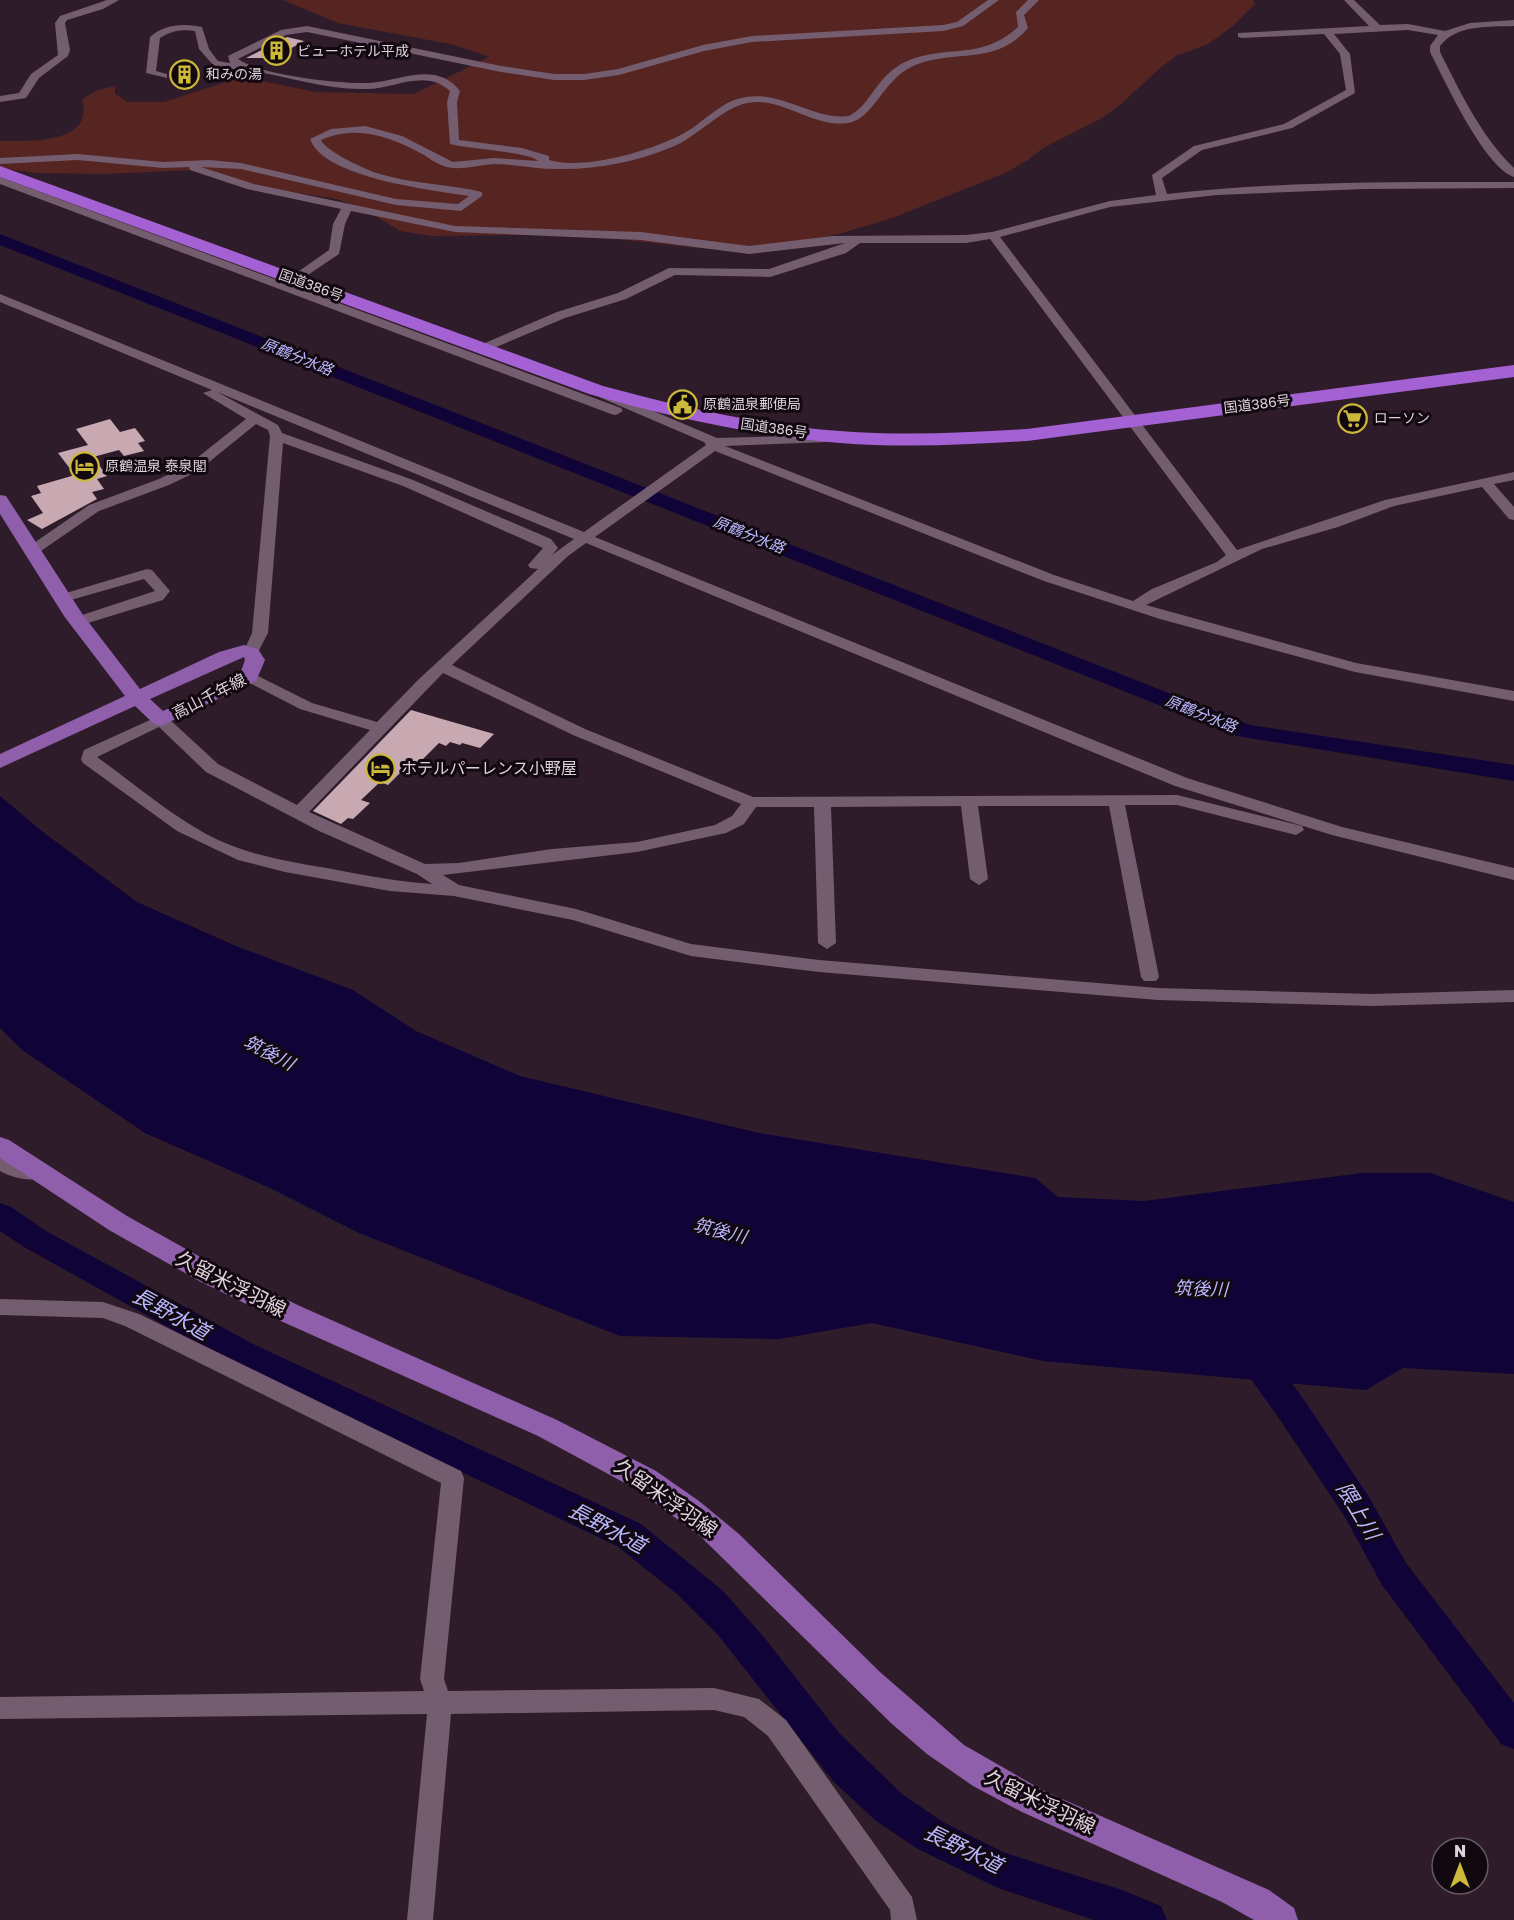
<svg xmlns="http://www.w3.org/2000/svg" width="1514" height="1920" font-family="'Golos Text','Noto Sans JP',sans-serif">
<rect width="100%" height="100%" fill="#2f1c2a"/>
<path fill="#562522" d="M283,0H1253L1255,4L1233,26L1208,44L1176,56L1160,68L1120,105L1100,119L1043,148L1028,160L1005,173L892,218L839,234L791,243L708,249L571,234L433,236L400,231L366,210L337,199L279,190L193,170L103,174L36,173L0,168V141C27,141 95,145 82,100L95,91L115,86V94L128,102H164L242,77L316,92L414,94L489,57L455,45L338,23Z"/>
<polygon fill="#100337" points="0,796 43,832 137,902 236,946 353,990 416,1031 520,1076 759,1133 1035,1178 1058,1197 1144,1201 1362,1173 1430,1173 1514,1202 1514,1374 1403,1368 1366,1390 1043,1361 872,1323 779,1339 620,1336 359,1233 270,1188 145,1133 22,1050 0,1028"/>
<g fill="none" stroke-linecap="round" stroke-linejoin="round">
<g fill="#100337" fill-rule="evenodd">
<polygon points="0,234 1250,725 1514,765 1514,781 1237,736 0,245"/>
<polygon points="0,1203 11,1207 46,1231 251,1343 641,1524 722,1590 763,1636 840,1734 902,1794 943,1822 1005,1853 1122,1890 1161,1906 1167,1920 1094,1920 998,1888 916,1848 875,1820 834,1782 718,1635 677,1594 617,1546 229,1361 24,1247 0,1231"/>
<polygon points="1249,1339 1260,1343 1300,1394 1369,1497 1406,1563 1514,1703 1514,1749 1501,1744 1382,1585 1345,1517 1276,1414 1238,1361 1233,1352 1238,1343"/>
</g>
</g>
<g fill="#c8a8b1">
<polygon points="287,37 304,41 274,58 246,58"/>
<polygon points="110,419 120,432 135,428 145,441 138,443 144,451 124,456 119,450 93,457 107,476 97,479 104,489 92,492 97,499 42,529 27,520 43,513 31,496 41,493 37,486 75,475 58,453 88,445 76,429"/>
<polygon points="411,710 494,734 480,748 462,743 460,745 450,742 446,746 439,743 414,768 407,766 388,785 380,782 361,800 370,803 353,819 348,818 341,824 313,811"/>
</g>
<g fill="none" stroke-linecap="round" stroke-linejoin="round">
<g fill="#735d6e" fill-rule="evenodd">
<polygon points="107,0 119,0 103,9 67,20 65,23 70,50 68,56 39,78 26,98 0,102 0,96 19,93 31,74 58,55 55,23 60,16"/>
<path d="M988,0H999L963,26L943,31L752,42L704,51L619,75L584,80H554L501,72L307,32L286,35L238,59C260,75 340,84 369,83C400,81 436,60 460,91L457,102L459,140L522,148L549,156V160C585,171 660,149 691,129C709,117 724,100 746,97C783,91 813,120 849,116C871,105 876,76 905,62C947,43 980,62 1018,27L1016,12L1028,0H1039L1024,15L1028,28C994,68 952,47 911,67C883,81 872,120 848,123C812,128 782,96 747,103C722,108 697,137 672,147C636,162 596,170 557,169C536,169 515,164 494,164C480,165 466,169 453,168C442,167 433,161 424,155C391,137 357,124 321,140C325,151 368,171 380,174C413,184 449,184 482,192V196L461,211L396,205L241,169L201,167L254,184L455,226L641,232L749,246L832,236L966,235L992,232L1110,201L1156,195L1152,175L1194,146L1284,124L1346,90L1340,54L1324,34L1242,38L1238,37V33L1369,26L1344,0H1354L1380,25L1408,24L1445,31L1470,23L1514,20V26C1489,27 1457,24 1440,46V52C1461,93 1480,135 1514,168V177C1484,167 1445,81 1430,52V46L1438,35L1408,30L1334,34L1350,54L1355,93L1292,128L1202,150L1162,178L1167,194C1282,181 1398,182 1514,182V188L1365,189L1217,195L1110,207L1000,237L1237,550L1385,500L1514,472V480L1494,484L1514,507V520L1509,519L1482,487L1394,506L1338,527L1262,549L1146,605L1356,663L1514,691V701L1355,672L1160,619L1044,581L715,451L595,537L1187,778L1342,827L1514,868V880L1332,835L1175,786L586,543L568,556L452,665L585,729L753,797L1177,795L1302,826L1304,830L1296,835L1177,805H1125L1159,977L1156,981H1144L1141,977L1109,806H978L988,879L979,885L970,879L961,806L831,807L836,943L827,949L818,943L814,807H756L744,824L726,833L637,852L443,875L459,885L576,909L691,944L819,960L1158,988L1372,994L1514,990V1002L1372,1006L1158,1000L819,972L691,956L573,920L454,896L390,891L285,872L238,860L177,831L83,763L81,759L84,750L161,715L167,717L218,764L297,805L370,730L300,709L244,680L241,677L244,674H254L312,703L377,722L419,679L538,569L530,568L528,565L543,548L403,486L283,443L268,633L256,656H246L243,653L252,633L270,436L268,430L256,424L198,471L169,485L99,511L38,553H28L26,550L28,547L89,505L159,479L188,465L246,419L203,393L212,390L0,302V294L584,532L706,445L704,442L599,397L597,394L604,390L717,438L832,435L834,438L827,442L725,446L1054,575L1133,601L1152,589L1217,562L1226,555L990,239L966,243H860L846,253L770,277L675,275L626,299L565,318L482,353L476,349L478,346L557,312L618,293L669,268L769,269L845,243L749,254L641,240L455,232L351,211L345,224L339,254L296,283L290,279L292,276L329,250L333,224L341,209L247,189L190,170L189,167L163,168L78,160L0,164V158L78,154L163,162L209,160L241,163L396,199L458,204L469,196C431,190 324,178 310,139L331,129L365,126L402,136L453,162L494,158L538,161C531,152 468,149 450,144L447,102L450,91C425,68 395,89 366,89C326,90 290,77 252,71C240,69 227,69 215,67L199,49L195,31C181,29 171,31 160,38L156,71L167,74V78L146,73L150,37C164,24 184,23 202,27L209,49L218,61L230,63L228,56L281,30L307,26L501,66L554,74H584L618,69L703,45L752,36L943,25L957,22ZM217,392L574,539L552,555L558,548L551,539L413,480L282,433L278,425ZM443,673L573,735L741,804L732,816L715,825L637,842L552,849L459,863L425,864L309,812ZM159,727L206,772L319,831L417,874L432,884C400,882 369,876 337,870C292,862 247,856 206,834C167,812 133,783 97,757Z"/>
<polygon points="0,177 621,408 623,411 616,415 611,414 0,184"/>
<polygon points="147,569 152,570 170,591 163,600 78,626 70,621 73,618 155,591 144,579 64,602 57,598 59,595"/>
<path d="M0,1155L16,1162L45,1168L48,1173L45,1178C32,1182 12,1178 0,1171Z"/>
<polygon points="0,1299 103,1302 139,1314 461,1471 464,1478 444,1679 448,1691 714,1688 759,1699 786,1720 912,1897 917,1920 891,1920 890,1910 768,1736 744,1717 714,1710 451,1714 433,1920 407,1920 427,1714 0,1719 0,1697 424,1691 420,1679 441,1483 125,1326 103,1318 0,1315"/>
</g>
<g fill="#905fab" fill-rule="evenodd">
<path d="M0,495L6,496L83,615L140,689L219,652L244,645L258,649L265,660L256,681L161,726L154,724L135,706L0,768V754L125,696L64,616L0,514ZM244,657L245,660L240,674L232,680L163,711L150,699Z"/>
<polygon points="0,1137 9,1140 127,1216 220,1268 302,1307 557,1420 656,1471 699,1501 739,1534 880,1672 964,1745 1044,1791 1269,1890 1294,1908 1298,1920 1254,1920 1222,1902 1022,1812 973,1786 927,1754 892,1724 699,1535 636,1489 538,1436 283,1322 201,1282 109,1230 0,1158"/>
</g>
<path fill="#a461d3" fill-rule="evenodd" d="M0,166L603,386C681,407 759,425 840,431C902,436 965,433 1027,429L1514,365V377L1027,441C965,445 902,448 840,443C754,436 671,417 589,394L0,177Z"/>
</g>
<defs>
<symbol id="building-ring" viewBox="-11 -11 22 22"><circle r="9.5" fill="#120910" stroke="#ccb939" stroke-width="1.5"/><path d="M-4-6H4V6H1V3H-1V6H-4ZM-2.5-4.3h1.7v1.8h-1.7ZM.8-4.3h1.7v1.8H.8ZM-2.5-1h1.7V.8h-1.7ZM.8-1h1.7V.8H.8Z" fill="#ccb939"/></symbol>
<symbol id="civic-ring" viewBox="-11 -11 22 22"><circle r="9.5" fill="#120910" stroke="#ccb939" stroke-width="1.5"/><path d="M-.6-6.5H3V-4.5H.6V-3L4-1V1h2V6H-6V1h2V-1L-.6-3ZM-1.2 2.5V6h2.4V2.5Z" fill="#ccb939"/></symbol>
<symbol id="supermarket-ring" viewBox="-11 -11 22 22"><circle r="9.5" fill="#120910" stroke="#ccb939" stroke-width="1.5"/><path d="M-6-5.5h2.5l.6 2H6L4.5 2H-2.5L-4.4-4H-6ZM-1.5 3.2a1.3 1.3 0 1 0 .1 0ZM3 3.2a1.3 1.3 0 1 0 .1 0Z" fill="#ccb939"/></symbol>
<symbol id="hotel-ring" viewBox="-11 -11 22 22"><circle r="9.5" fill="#120910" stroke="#ccb939" stroke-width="1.5"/><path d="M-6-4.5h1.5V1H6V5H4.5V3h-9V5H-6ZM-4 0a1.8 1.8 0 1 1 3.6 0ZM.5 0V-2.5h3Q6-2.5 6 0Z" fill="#ccb939"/></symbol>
</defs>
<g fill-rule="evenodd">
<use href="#building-ring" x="260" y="34" width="33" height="33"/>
<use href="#building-ring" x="168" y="58" width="33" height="33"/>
<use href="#civic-ring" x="666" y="388" width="33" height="33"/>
<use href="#supermarket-ring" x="1336" y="402" width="33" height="33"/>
<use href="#hotel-ring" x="68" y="450" width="33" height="33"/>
<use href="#hotel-ring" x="364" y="752" width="33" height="33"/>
</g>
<g text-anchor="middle" stroke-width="6" stroke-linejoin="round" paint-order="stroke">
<g font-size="14" fill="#dfd2db" stroke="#120910" text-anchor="start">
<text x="297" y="56">ビューホテル平成</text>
<text x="206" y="79">和みの湯</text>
<text x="703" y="409">原鶴温泉郵便局</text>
<text x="1374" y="423">ローソン</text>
<text x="105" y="471">原鶴温泉 泰泉閣</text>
</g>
<g font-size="14" fill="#dfd2db" stroke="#120910">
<text transform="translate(311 285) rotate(20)" y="5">国道386号</text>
<text transform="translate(1257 404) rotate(-7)" y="5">国道386号</text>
<text transform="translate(774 428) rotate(8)" y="5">国道386号</text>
</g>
<g font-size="15" font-style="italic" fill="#b9b8ff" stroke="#120910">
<text transform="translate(297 357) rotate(22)" y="5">原鶴分水路</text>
<text transform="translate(749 535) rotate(22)" y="5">原鶴分水路</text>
<text transform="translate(1201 714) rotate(22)" y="5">原鶴分水路</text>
</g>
<g font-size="16" fill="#dfd2db" stroke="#120910">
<text transform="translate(209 696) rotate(-27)" y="6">高山千年線</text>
</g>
<g font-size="16" fill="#dfd2db" stroke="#120910" text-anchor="start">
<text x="401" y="774">ホテルパーレンス小野屋</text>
</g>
<g font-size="18" font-style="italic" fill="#b9b8ff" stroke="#120910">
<text transform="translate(269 1053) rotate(27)" y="6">筑後川</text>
<text transform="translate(720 1231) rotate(14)" y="6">筑後川</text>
<text transform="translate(1201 1289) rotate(2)" y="6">筑後川</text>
</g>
<g font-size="20" fill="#dfd2db" stroke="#120910">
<text transform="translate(231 1284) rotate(27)" y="7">久留米浮羽線</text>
<text transform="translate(666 1498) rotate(35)" y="7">久留米浮羽線</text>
<text transform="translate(1040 1802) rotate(26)" y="7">久留米浮羽線</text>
</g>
<g font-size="21" font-style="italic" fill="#b9b8ff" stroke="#120910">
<text transform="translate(171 1314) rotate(29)" y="7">長野水道</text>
<text transform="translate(1358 1511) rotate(59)" y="7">隈上川</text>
<text transform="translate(607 1528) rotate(28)" y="7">長野水道</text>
<text transform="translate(963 1849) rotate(26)" y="7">長野水道</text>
</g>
</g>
<g transform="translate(1460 1866)"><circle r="28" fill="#120910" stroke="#645961" stroke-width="1.5"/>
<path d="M0-4.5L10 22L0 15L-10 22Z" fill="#ccb939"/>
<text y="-9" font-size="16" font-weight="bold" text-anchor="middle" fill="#dfd2db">N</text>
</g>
</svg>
